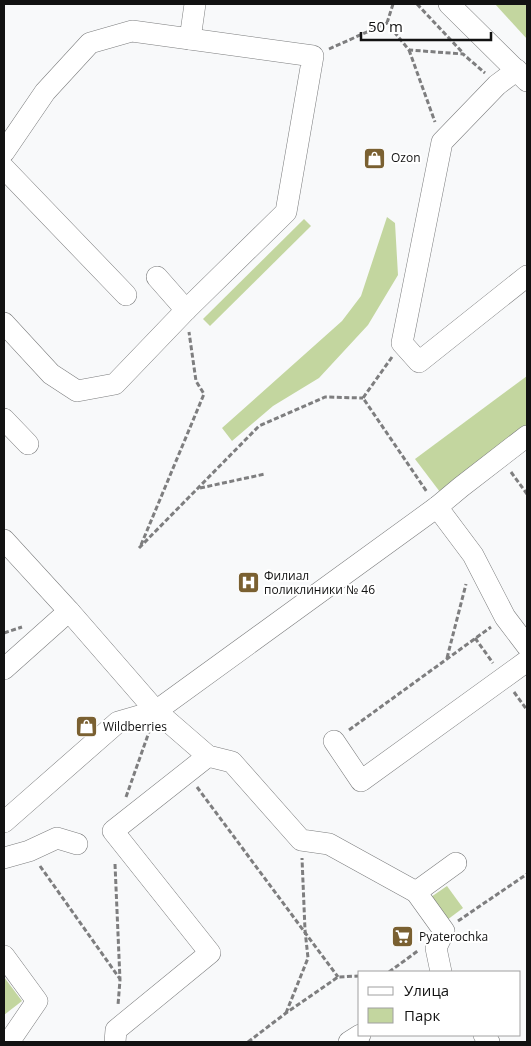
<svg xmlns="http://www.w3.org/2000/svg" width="531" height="1046" font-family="'Open Sans',sans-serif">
<rect width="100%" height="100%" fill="#f8f9fa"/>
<g fill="#c3d69f">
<polygon points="495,4 527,4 527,39"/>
<polygon points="387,217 395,223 398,275 368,325 319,378 273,406 232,441 222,428 342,321 361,296"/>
<polygon points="304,219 311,226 210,326 203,319"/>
<polygon points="527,376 527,428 440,492 415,459"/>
<polygon points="447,886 463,908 447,920 431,897"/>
<polygon points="4,977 22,1001 4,1015"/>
</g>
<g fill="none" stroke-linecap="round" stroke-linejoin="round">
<defs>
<g id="minor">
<polyline points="449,4 527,81"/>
<polyline points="517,70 497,85 442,142 402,343 419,362 527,276"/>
<polyline points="4,152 45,92 90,43 132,31 190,39 195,4"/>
<polyline points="4,168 126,295"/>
<polyline points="157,277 186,310"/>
<polyline points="4,323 51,374 77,391 115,384 186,310 286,212 313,56 190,39"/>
<polyline points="4,419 28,444"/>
<polyline points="437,507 473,555 505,617 527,646"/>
<polyline points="4,540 69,611 156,711 208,756 232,762 301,840 329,844 416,892 444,931 436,948 441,972"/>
<polyline points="4,669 69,611"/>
<polyline points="334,741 361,781 527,661"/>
<polyline points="4,822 118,722 156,711 437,507 461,487 527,436"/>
<polyline points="4,858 29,851 57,838 77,844"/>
<polyline points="416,892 456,863"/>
<polyline points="4,956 37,1001 9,1042"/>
<polyline points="484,1035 489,1042"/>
<polyline points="115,1042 116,1030 210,953 113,831 208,756"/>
<polyline points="349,1042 360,1035"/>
</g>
</defs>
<use href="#minor" stroke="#7c7d7e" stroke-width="22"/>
<g stroke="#7e7e7f" stroke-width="3" stroke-dasharray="5 2.5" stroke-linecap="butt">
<polyline points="417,4 463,53"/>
<polyline points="387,23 393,4"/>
<polyline points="329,49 387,23 409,50 463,54 485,73"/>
<polyline points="409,50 435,122"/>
<polyline points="392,357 363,398 427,492"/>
<polyline points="511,472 527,494"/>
<polyline points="200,488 265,474"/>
<polyline points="141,545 204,394 196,381 189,332"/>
<polyline points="139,548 259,426 325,397 363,398"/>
<polyline points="4,633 22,627"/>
<polyline points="475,638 493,663"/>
<polyline points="447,658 466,584"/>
<polyline points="514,692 527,710"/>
<polyline points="349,730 491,627"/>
<polyline points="197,787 338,977"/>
<polyline points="126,797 149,732"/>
<polyline points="115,864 120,980 118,1005"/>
<polyline points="40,866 120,979"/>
<polyline points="458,921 527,874"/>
<polyline points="389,972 419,950"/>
<polyline points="286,1013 308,958 305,930 302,858"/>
<polyline points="248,1042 286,1013 338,977 360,976"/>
</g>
<use href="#minor" stroke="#fff" stroke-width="21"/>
</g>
<defs>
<symbol id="shop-square" viewBox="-11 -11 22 22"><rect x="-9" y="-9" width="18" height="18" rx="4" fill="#7a6031" stroke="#fff"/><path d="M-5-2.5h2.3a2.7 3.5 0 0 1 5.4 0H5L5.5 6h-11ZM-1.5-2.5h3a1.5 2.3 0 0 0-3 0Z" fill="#fff"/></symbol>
<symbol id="hospital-square" viewBox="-11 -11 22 22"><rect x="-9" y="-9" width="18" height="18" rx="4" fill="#7a6031" stroke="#fff"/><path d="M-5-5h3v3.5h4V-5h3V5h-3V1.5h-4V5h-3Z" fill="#fff"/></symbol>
<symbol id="supermarket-square" viewBox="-11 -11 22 22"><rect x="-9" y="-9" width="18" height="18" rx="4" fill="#7a6031" stroke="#fff"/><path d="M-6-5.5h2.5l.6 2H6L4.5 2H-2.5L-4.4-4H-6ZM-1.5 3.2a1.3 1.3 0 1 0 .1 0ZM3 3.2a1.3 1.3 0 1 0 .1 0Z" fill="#fff"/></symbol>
</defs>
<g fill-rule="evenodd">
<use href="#shop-square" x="362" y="146" width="25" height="25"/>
<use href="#hospital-square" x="236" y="570" width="25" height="25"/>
<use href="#shop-square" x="74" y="714" width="25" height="25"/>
<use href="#supermarket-square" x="390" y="924" width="25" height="25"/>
</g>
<g text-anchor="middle" stroke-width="4" stroke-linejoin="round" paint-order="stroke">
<g font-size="12" fill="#121212" stroke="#fff" text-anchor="start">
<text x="391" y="162">Ozon</text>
<text x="264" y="580">Филиал<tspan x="264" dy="14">поликлиники № 46</tspan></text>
<text x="103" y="731">Wildberries</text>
<text x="419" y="941">Pyaterochka</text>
</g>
</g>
<rect width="531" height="1046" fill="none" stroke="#121212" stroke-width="10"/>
<rect x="358" y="971" width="162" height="65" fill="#ffffff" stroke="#a0a0a0"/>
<rect x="368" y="987" width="25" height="8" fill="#ffffff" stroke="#a0a0a0"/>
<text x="404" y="996" font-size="15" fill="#121212">Улица</text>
<rect x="368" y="1008" width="25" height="15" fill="#c3d69f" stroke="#a0a0a0"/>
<text x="404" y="1021" font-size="15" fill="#121212">Парк</text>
<path d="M361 32v8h130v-8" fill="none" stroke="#121212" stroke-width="2.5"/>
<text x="368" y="32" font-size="15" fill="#121212" stroke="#ffffff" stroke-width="4" paint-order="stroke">50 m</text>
</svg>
